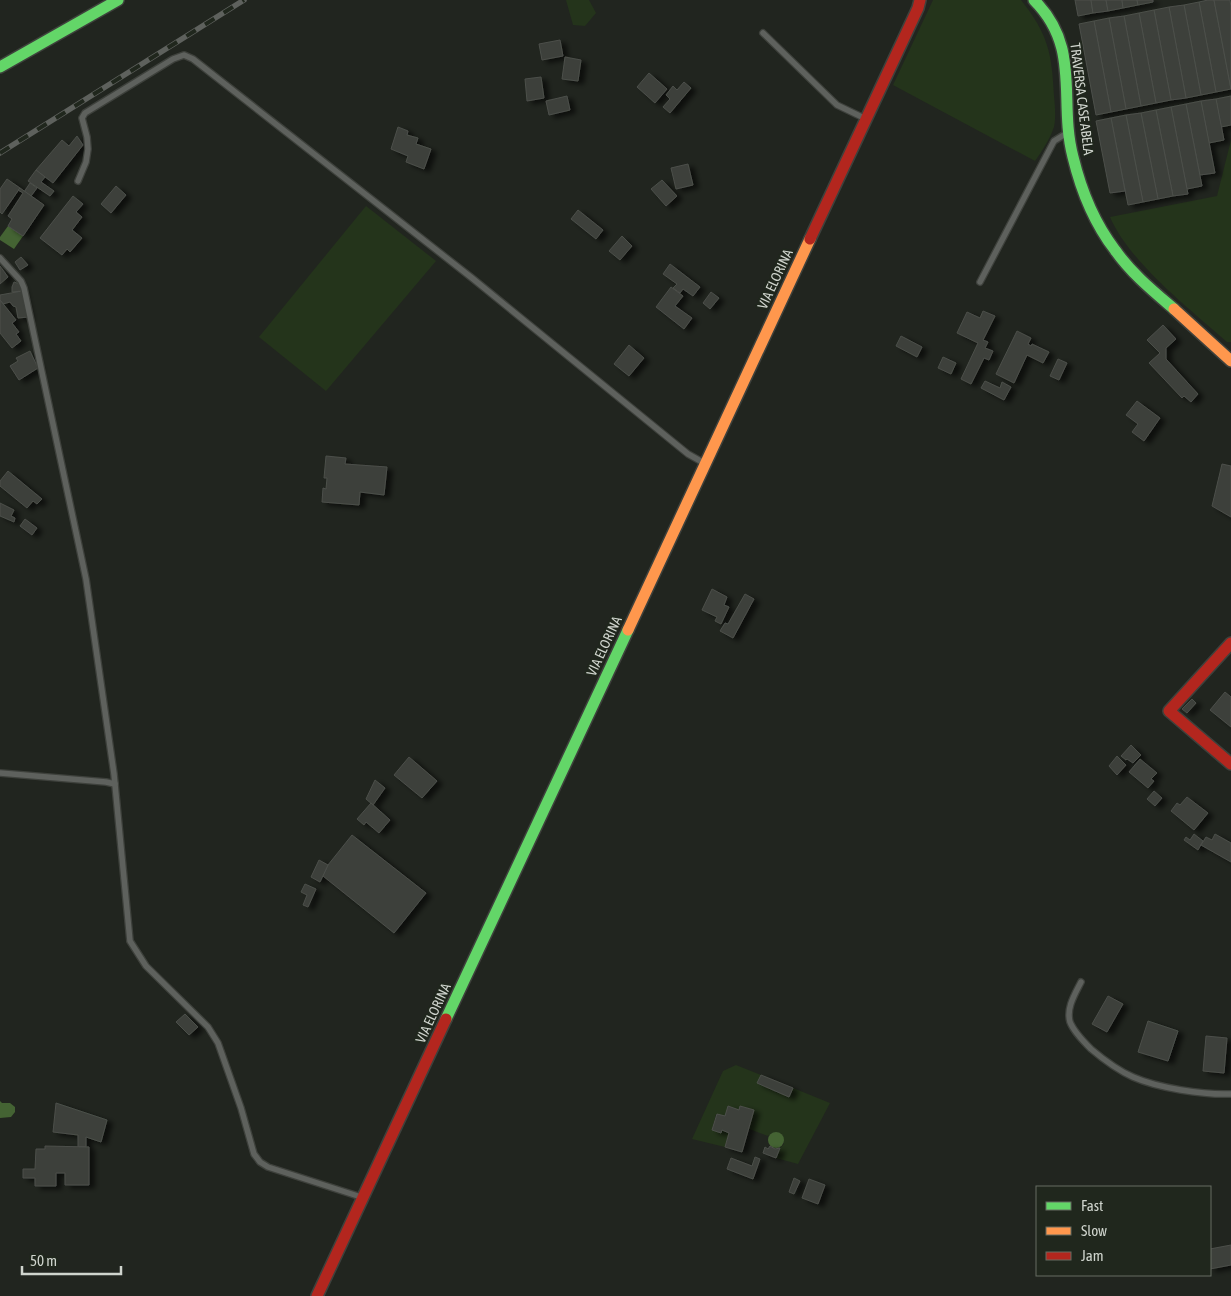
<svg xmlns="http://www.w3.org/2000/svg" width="1231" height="1296" font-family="'Asap Condensed',sans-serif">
<defs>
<filter id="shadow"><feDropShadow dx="5.5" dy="3" stdDeviation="2.5" flood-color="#0009"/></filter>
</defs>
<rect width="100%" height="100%" fill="#21251f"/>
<g fill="#24341b">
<polygon points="566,0 589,0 596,13 585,26 573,25"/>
<path d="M933,0H1021C1048,34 1052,53 1054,96C1055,106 1056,118 1054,127C1050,139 1042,151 1035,161L893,85Z"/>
<path d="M1231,140V342H1227C1189,308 1130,263 1110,217L1217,196Z"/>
<polygon points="366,206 436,261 326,391 259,337"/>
<path d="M736,1065L761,1075L758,1084L789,1097L793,1088L830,1103L798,1164L776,1158L780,1148L784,1144L782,1134C776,1131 773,1131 768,1136L749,1129L754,1110L740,1106L739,1110L728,1106L725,1116L716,1114L712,1130L720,1133L722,1130L729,1133L725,1147L692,1139L723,1071Z"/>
</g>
<g fill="#446333">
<polygon points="8,226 23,236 14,249 0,240 0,237"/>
<polygon points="0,1101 2,1103 10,1103 15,1107 15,1112 11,1117 0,1118"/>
<circle cx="776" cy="1140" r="8"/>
</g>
<g fill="#3d403b" stroke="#4c4f4a" filter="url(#shadow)">
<polygon points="1075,0 1091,0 1093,13 1078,16"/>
<polygon points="1091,0 1106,0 1108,11 1093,13"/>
<polygon points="1106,0 1122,0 1123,8 1108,11"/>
<polygon points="1122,0 1137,0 1138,5 1123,8"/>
<polygon points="1137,0 1153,0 1153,2 1138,5"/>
<polygon points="1208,0 1214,0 1231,89 1216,92 1199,2"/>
<polygon points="1214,0 1230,0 1231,7 1231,89"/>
<polygon points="1199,2 1216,92 1201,95 1184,5"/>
<polygon points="1184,5 1201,95 1186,98 1169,7"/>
<polygon points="1169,7 1186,98 1171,100 1154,10"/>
<polygon points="1154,10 1171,100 1156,103 1139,13"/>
<polygon points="1139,13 1156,103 1141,106 1124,16"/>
<polygon points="1124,16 1141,106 1126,109 1109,18"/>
<polygon points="1109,18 1126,109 1111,112 1094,21"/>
<polygon points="1094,21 1111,112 1096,115 1079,24"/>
<polygon points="560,40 563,56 542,60 539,44"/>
<polygon points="565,57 581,60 578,81 562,79"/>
<polygon points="649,73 667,89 655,103 637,87"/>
<polygon points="541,77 544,98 527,101 525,79"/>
<polygon points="684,82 691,88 670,113 663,107 670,99 666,95 673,86 677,90"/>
<polygon points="567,96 570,110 549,115 546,101"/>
<polygon points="1231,96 1231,125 1221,127 1216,99"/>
<polygon points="1216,99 1224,140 1209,143 1201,101"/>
<polygon points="1201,101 1215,173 1200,175 1186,104"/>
<polygon points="1186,104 1202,186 1187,189 1171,107"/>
<polygon points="1171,107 1188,194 1173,196 1156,110"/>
<polygon points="1156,110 1173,196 1158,199 1141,113"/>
<polygon points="1141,113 1158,199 1143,202 1126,115"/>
<polygon points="1126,115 1143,202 1128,205 1111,118"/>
<polygon points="1111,118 1125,191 1110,193 1096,121"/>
<polygon points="398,127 408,131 407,135 418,138 416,144 431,149 424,169 406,162 408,156 391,149"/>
<polygon points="77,136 83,145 53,183 36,170 62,140 69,146"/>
<polygon points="688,164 693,185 676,189 671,168"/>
<polygon points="36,170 45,177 41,182 54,191 50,196 28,181"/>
<polygon points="7,179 20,188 2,214 0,212 0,189"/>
<polygon points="662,180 677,196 666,206 651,189"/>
<polygon points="30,183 37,188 31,196 24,192"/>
<polygon points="116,186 126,195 111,213 101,204"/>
<polygon points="20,188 44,205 23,236 8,226 12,219 8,216 23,193 18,190"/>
<polygon points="73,196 83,204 76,212 82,217 72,230 82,238 70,252 67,249 62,255 40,238"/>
<polygon points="578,210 603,230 596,239 571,219"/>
<polygon points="622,236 632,246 620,260 609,251"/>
<polygon points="21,257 28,265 20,270 15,262"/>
<polygon points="670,264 700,287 693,296 683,289 680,293 673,288 677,284 663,274"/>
<polygon points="0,266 8,277 0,284"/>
<polygon points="14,282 20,284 22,291 12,292 12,287"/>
<polygon points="671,287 683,296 675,306 692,318 684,329 656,307"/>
<polygon points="22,291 28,317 18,318 16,307 13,306 10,302 3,304 0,300 0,295"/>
<polygon points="711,292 719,298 710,309 703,303"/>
<polygon points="0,300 16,320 12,323 19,332 16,334 21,341 12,348 0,333"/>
<polygon points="983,311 995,316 983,340 988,342 985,348 993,351 989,360 984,358 971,384 961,379 978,343 957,333 967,312 980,318"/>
<polygon points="1163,325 1176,339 1166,348 1166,359 1198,394 1191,402 1184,396 1182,398 1149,363 1160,353 1147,340"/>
<polygon points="1017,331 1031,338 1028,344 1031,346 1032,344 1049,352 1043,363 1027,355 1014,383 996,374"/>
<polygon points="901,336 922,347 917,357 896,346"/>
<polygon points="629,345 644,358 629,376 614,364"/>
<polygon points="30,351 38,368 19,380 10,366 18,361 16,358"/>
<polygon points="943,357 956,363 951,374 938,368"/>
<polygon points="1058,359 1067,363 1059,380 1050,376"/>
<polygon points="985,381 1000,388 1002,382 1011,387 1004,400 981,388"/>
<polygon points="1137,401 1160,418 1144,441 1132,432 1138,424 1126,415"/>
<polygon points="326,456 346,458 345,464 387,467 384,495 360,492 359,505 322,502 323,488 326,489 327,478 324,478"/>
<polygon points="1222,464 1231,466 1231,517 1212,506"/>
<polygon points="8,471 42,499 37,504 33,501 27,508 0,486 0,481"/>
<polygon points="0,503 14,510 11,516 15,518 14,522 0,516"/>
<polygon points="25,519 37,528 32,535 20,526"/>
<polygon points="712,589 727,597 724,605 729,607 721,624 715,621 717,617 702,610"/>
<polygon points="745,594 754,599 733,638 720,631 725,623 728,624"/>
<polygon points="1225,692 1231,697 1231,727 1210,710"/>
<polygon points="1192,699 1196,703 1187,713 1182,709"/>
<polygon points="1131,745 1141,755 1133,763 1127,759 1126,760 1121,756"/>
<polygon points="1117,756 1126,765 1117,775 1109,766"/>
<polygon points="409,757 437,781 422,798 394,775"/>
<polygon points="1140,759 1157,773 1151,779 1154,781 1148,788 1129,772"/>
<polygon points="375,780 385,788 373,805 366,799"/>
<polygon points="1154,791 1162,798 1155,806 1147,799"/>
<polygon points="1187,797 1208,813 1194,830 1171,811 1177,803 1180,805"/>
<polygon points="371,803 390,820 379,833 366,822 364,825 357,819"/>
<polygon points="1194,834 1203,841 1198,850 1184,840 1186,837 1190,840"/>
<polygon points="1215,834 1231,843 1231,862 1201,845 1206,837 1212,840"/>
<polygon points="352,835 426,893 394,933 323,876 328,865"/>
<polygon points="319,860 328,865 320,882 311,877"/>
<polygon points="305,884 316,889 308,907 303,905 307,895 301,892"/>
<polygon points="1108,996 1123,1004 1107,1032 1092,1024"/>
<polygon points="185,1014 198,1027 189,1035 176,1022"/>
<polygon points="1148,1021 1178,1031 1168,1061 1138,1052"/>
<polygon points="1206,1036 1227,1038 1224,1073 1203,1071"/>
<polygon points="761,1075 793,1088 789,1097 757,1083"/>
<polygon points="56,1103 107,1120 101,1142 86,1137 86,1147 78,1147 78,1135 53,1132"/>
<polygon points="728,1106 739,1110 740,1106 754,1110 742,1152 725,1147 729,1133 722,1130 721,1133 712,1130 717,1114 725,1116"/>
<polygon points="45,1146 89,1147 89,1185 65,1185 65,1173 56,1173 56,1186 35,1186 35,1178 23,1178 23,1169 35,1169 36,1149 45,1149"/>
<polygon points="770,1146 775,1149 780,1148 776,1158 763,1153 765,1147 768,1149"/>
<polygon points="755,1157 760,1159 753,1179 727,1169 731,1158 752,1166"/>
<polygon points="794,1178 800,1181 794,1194 789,1192"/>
<polygon points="809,1179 825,1185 818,1204 802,1198"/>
<polygon points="1231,1245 1231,1265 1210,1269 1210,1249"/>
</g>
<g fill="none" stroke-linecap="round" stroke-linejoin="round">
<defs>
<g id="lane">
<polyline points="763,33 837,105 864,118"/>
<polyline points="78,181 86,162 88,149 87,137 82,118 85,113 173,59 184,55 193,59 472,278 688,454 704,463"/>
<polyline points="0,258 21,281 24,288 86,579 114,774 130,941 146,966 208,1027 218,1043 241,1108 254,1154 260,1162 268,1167 361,1197"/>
<polyline points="980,282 1054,141 1067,133"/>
<polyline points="0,773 106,782 115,784"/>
<path d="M1081,982C1075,994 1066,1008 1070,1022C1074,1032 1083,1041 1091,1049C1104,1060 1117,1070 1133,1077C1158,1088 1203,1095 1231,1094"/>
</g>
<g id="fast">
<path d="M1034,0C1082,48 1058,100 1073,157C1081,190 1095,224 1115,250C1131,273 1153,291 1174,309"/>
<polyline points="0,67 118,0"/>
<polyline points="446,1019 628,630"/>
</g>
<g id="slow">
<polyline points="1174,309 1231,361"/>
<polyline points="628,630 810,239"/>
</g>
<g id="jam">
<polyline points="810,239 918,8 920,0"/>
<polyline points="1231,643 1169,711 1231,764"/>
<polyline points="317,1296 446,1019"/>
</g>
</defs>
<use href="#lane" stroke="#3e413c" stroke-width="8"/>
<use href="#fast" stroke="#3e413c" stroke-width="14"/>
<use href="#slow" stroke="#3e413c" stroke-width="14"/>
<use href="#jam" stroke="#3e413c" stroke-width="14"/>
<use href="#lane" stroke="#5e615d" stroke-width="5.5"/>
<use href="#fast" stroke="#63d668" stroke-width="11"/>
<use href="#slow" stroke="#ff974d" stroke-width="11"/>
<use href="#jam" stroke="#b3261e" stroke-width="11"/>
<defs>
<polyline id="rail" points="0,153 244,0"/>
</defs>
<use href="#rail" stroke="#5e615d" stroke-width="5.5"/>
<use href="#rail" stroke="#20271d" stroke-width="4" stroke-dasharray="11" stroke-linecap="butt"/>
</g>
<g text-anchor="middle" stroke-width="4" stroke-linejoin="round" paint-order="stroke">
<g font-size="14" fill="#cfd4cd" stroke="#20271d">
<text transform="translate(1082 99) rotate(83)" y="5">TRAVERSA CASE ABELA</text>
<text transform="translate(775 279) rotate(-65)" y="5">VIA ELORINA</text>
<text transform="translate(604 646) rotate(-65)" y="5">VIA ELORINA</text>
<text transform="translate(433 1013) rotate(-65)" y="5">VIA ELORINA</text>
</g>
</g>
<rect x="1036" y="1186" width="175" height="90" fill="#20271d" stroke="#666c63"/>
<rect x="1046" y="1202" width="25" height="8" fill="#63d668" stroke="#666c63"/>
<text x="1081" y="1211" font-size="15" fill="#cfd4cd">Fast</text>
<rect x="1046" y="1227" width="25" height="8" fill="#ff974d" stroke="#666c63"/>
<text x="1081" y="1236" font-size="15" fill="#cfd4cd">Slow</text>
<rect x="1046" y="1252" width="25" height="8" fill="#b3261e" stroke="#666c63"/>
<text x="1081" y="1261" font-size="15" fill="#cfd4cd">Jam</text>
<path d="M22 1266v8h99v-8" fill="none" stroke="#cfd4cd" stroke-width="2.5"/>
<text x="30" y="1266" font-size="15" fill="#cfd4cd" stroke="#20271d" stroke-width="4" paint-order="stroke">50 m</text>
</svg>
